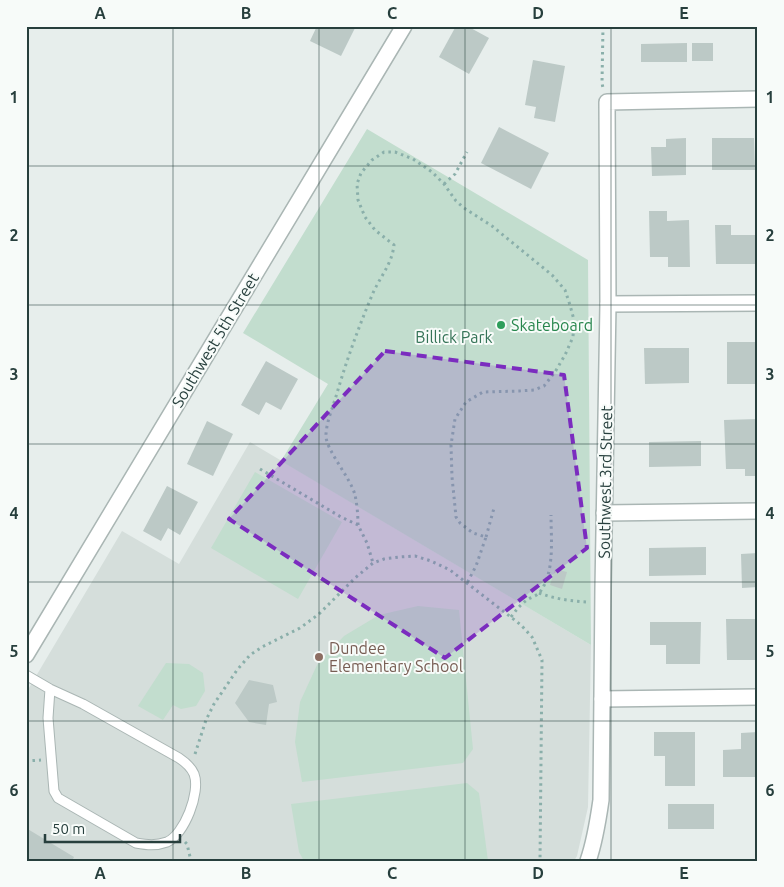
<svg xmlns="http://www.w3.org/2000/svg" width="784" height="887" font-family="Ubuntu,sans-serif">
<rect width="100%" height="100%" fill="#e7eeec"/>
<polygon fill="#d5dedb" points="250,442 591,645 588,807 577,856 574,861 26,861 26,693 122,531 179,564"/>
<g fill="#c2ddce">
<polygon points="367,129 588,260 591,645 281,461 328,384 243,333"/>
<polygon points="255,472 342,522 298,599 211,548"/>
<polygon points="418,606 459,610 473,749 463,763 302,782 295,742 300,702 317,665 344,636 379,615"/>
<polygon points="166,663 189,664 203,673 205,691 196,706 181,709 173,705 163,720 138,706"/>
<polygon points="467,783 479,793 488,861 304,861 299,852 291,804"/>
</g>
<g fill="#bcc9c6">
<polygon points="317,26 356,26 341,56 310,41"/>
<polygon points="456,26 467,26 489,38 469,74 439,57"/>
<polygon points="687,43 687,62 641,62 641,44"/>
<rect x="692" y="43" width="21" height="18"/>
<polygon points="533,60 565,66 555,122 534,118 536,107 525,105"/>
<polygon points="499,127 549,153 531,189 481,163"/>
<polygon points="686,138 686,175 652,176 651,147 666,147 666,139"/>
<polygon points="712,138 754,138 755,170 712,170"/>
<polygon points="649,211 667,211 667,221 689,220 690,267 668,267 668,257 650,257"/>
<polygon points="715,225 731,225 731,235 755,235 756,264 716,264"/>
<rect x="727" y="342" width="31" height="42"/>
<polygon points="644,348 689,348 689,383 645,384"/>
<polygon points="266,361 298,379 281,410 266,402 259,415 241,405"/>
<polygon points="758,419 758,476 745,476 745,469 726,469 724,420"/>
<polygon points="207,421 233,434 213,476 187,464"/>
<polygon points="701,441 701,466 649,467 649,442"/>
<polygon points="167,486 198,502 180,535 168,528 161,541 143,531"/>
<polygon points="706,547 706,575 649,576 649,548"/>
<polygon points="758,553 758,587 742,588 741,554"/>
<polygon points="555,569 567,572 562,589 550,585"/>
<polygon points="726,619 758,619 758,660 727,660"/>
<polygon points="650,622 701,622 700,664 666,664 666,645 650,645"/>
<polygon points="249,680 273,685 277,702 269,704 266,725 249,722 235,703"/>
<polygon points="654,732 695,732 695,786 665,786 665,756 654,756"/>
<polygon points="758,732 758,777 723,777 723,750 741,749 741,733"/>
<rect x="668" y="804" width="46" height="25"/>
<polygon points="26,828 74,857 72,861 26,861"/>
</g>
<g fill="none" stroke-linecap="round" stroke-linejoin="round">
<defs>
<path id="lane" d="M26,675L50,689L83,704L179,758C185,762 191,767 194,774C201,792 184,835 167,842C156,846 147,845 136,843L58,798L54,791L48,718L50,689"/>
<g id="street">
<polyline points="608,304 758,303"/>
<polyline points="604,513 758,511"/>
<polyline points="26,655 404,26"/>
<polyline points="602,699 758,697"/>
<path d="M588,861C595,841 598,821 601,800L603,589L608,304L607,102L758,99"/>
</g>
</defs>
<use href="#lane" stroke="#aab6b4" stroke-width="11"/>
<use href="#street" stroke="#aab6b4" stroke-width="18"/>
<g stroke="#8aafaa" stroke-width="3" stroke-dasharray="2.5 4" stroke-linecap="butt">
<polyline points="603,26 602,83 603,88"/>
<polyline points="444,184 455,174 467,152"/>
<polyline points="260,469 341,517 358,525 367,543 373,563"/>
<path d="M358,525C358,515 357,504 355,495C351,478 324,448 326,434C327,420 333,407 337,393C347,359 359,326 373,293C380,277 392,264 394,245L375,230L365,217L358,200L357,184L361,173L372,160L384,152H395L413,159L432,172L444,184L456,201L464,208L492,226L552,275L565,290L570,305L574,320L573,337L565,355L555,372L544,386L534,390L519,391L483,392L466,402L455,419L451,445L452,477L456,517L460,523L473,533L486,537L476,566L467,583"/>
<polyline points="486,537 494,508"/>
<path d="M539,593C555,599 571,601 587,602"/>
<path d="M511,617C516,610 520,605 527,600C531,597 537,596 540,592C555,572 551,539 551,515"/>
<polyline points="195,754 206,720 214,704 237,670 250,655 262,647 300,628 319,614 355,578 373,563 384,559 399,557 415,556 431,561 450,570 521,625 532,637 542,660 540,861"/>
<polyline points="26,761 41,760"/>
<polyline points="185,842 187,844 191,861"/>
</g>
<use href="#lane" stroke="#fff" stroke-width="9"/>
<use href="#street" stroke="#fff" stroke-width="15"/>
</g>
<path fill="#7b2cbf" fill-opacity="0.2" stroke="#7b2cbf" stroke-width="4" stroke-dasharray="10 6" stroke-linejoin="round" d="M385,351L564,375L587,548L445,658L229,519Z"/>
<path fill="none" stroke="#273f3d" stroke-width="1" stroke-opacity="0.55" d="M173,26V861M319,26V861M465,26V861M611,26V861M26,166H758M26,305H758M26,444H758M26,582H758M26,721H758"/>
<circle fill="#2e9e5b" stroke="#f7fbf9" stroke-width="2" cx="501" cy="325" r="5"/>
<circle fill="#8d6e63" stroke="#f7fbf9" stroke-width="2" cx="319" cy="657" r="5"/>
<g text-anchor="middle" stroke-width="4" stroke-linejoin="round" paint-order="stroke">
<g font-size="16" fill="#27864d" stroke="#f7fbf9" text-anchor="start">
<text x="511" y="331">Skateboard</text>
</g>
<g font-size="16" fill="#347357" stroke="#f7fbf9">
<text x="454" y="343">Billick Park</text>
</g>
<g font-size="16" fill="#273f3d" stroke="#f7fbf9">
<text transform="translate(215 340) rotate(-59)" y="6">Southwest 5th Street</text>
<text transform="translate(605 482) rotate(-89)" y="6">Southwest 3rd Street</text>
</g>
<g font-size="16" fill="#785e54" stroke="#f7fbf9" text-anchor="start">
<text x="329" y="654">Dundee<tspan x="329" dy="18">Elementary School</tspan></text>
</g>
</g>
<rect width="784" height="887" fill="none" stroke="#f7fbf9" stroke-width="55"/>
<path d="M45 834v8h135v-8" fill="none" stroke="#273f3d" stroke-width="2.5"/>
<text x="52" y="834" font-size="15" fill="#273f3d" stroke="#f7fbf9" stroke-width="4" paint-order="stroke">50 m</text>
<rect x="28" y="28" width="728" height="832" fill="none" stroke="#273f3d" stroke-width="2"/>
<g font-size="16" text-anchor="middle" font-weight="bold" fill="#273f3d">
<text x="100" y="19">A</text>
<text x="246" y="19">B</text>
<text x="392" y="19">C</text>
<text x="538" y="19">D</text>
<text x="684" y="19">E</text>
<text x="14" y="103">1</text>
<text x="770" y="103">1</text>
<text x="14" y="241">2</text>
<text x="770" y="241">2</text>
<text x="14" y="380">3</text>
<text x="770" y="380">3</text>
<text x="14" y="519">4</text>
<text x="770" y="519">4</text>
<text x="14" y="657">5</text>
<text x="770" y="657">5</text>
<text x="14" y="796">6</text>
<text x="770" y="796">6</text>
<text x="100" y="879">A</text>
<text x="246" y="879">B</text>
<text x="392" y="879">C</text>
<text x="538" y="879">D</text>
<text x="684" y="879">E</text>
</g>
</svg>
